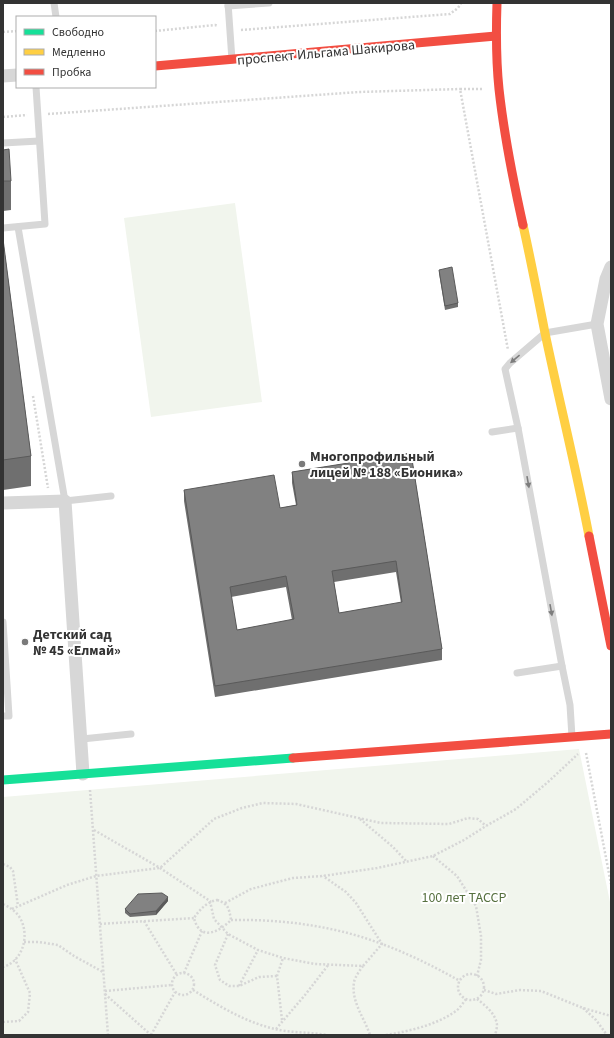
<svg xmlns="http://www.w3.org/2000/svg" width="614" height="1038" font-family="'Source Sans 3',sans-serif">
<rect width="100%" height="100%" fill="#fff"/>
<g fill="#f1f5ed">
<polygon points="235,203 262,402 151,417 124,218"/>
<polygon points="579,749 611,907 611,1035 3,1035 3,797"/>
</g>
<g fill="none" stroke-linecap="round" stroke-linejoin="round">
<g stroke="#d6d6d6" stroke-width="2.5" stroke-dasharray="2 2" stroke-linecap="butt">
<polyline points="241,30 450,14 458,8 461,3"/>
<polyline points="155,31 215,25 218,26"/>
<polyline points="3,32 17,31"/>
<polyline points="482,89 460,89 508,350"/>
<polyline points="48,114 359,92 460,89"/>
<polyline points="3,117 27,115"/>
<polyline points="33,396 48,488"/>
<polyline points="586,753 611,884"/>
<polyline points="90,790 108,1035"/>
<polyline points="360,819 393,847 406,861"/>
<polyline points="94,830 160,868 210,901 214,919 228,934 258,950 283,958 315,964 363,966 382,944 356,903 346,892 323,876"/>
<polyline points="433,856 457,876 476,906 481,936 481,960 477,976"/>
<polyline points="3,864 10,867 13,871 18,906"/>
<path d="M217,900C229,904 229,909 231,920C219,932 200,942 194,918C200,909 207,902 217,900Z"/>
<polyline points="225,903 251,889 293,878 323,876 377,868 433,856 464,840 486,826 516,809 548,782 578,754"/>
<path d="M3,904C9,907 14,910 18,915C31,932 24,961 3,967"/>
<polyline points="12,909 67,885 96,876 160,868 214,819 242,808 263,803 296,804 381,823 449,824 468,818 478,819 486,826"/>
<path d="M231,920C282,919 335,926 382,944C409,954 435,967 460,981"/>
<polyline points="144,921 177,975"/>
<polyline points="100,924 194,918"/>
<polyline points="228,934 215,965 220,980 229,986 239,986 259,977 277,976"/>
<polyline points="24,942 39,942 58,945 74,956 103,972"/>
<path d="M363,966C360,970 355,977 354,982C351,1002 364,1017 370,1035"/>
<circle cx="183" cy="984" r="11"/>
<polyline points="184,973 202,931"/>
<circle cx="471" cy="987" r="13"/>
<polyline points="239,986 258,950"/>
<path d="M193,990C219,1006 245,1022 275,1029C291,1033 310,1032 327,1035"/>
<polyline points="484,990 496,994 520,990 541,991 583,1008 611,1016"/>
<polyline points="105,991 172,985"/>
<polyline points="105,994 151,1035"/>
<path d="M477,999C485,1005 496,1014 497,1025C497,1028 496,1032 495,1035"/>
<polyline points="583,1008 596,1020 607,1035"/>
<polyline points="282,1020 277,976 283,958"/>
<polyline points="3,1022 19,1021 28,1012 30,993 15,959"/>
<polyline points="276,1029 305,995 329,964"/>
<polyline points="151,1035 175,992"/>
<path d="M386,1035C410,1031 436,1025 456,1011C460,1008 463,1003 466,999"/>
</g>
<g stroke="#d7d7d7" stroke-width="7">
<polyline points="54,3 56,17"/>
<polyline points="228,3 232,60"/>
<polyline points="228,6 269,3"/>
<polyline points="3,143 39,141"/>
<polyline points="18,227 65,501 111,496"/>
<polyline points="3,228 45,224 36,87"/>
<polyline points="492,432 518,428"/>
<polyline points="3,622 9,716 3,716"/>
<polyline points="517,673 562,666"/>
<polyline points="572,737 570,705 562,666 518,428 505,369 510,363 545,333 597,324"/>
<polyline points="82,739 131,734"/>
</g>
<g stroke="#d7d7d7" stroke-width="13">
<polyline points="3,76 17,75"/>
<polyline points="611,267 606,279 597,324 611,399"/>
<polyline points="3,503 65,501 83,774"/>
</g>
<polyline stroke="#16e098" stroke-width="9" points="3,780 293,758"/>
<path stroke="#ffcf43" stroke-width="9" d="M523,225C531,261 538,297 545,333C559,400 576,468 589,536"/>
<g stroke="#f24e42" stroke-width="9">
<path d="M497,3C496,32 496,60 499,89C504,135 513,180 523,225"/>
<polyline points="155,66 496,36"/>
<polyline points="589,536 611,646"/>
<polyline points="293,758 611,734"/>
</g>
</g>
<g fill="#6f6f6f" fill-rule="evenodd">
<polygon points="3,150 11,181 11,210 3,211"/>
<polygon points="3,239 31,456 31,486 3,490"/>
<polygon points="439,270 458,303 458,307 445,310 439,273"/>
<path d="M411,453L442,649V660L215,697L184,501V490L280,508L296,505L292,483V472ZM396,572L401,603L339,613L334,582ZM286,587L292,620L237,630L231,597Z"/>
<polygon points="168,901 156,915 130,917 125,913 125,909"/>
</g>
<polygon fill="#5a5a5a" points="168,897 168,901 156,915 156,911"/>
<g fill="#818181" stroke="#5a5a5a" fill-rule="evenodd">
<polygon points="9,149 11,181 3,181 3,150"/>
<polygon points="3,239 31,456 3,460"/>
<polygon points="452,267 458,303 445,306 439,270"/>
<path d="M411,453L442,649L215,686L184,490L274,475L280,508L297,505L292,472ZM396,561L402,602L339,613L332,571ZM286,576L294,619L237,630L230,587Z"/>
<polygon points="162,893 168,897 156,911 130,914 125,909 138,894"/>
</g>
<defs><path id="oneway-solid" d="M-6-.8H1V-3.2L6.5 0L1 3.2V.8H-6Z"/></defs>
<g fill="#7d7d7d">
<use href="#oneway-solid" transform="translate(515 359) rotate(140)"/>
<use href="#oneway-solid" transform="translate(528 482) rotate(80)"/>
<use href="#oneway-solid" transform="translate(551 610) rotate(80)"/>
</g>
<g fill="#7a7a7a" stroke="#fff" stroke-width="1.5">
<circle cx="302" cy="464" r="4"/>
<circle cx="25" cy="642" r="4"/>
</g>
<g text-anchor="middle" stroke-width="4" stroke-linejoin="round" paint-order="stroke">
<g font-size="14" fill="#333" stroke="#fff">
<text transform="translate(326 52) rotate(-5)" y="5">проспект Ильгама Шакирова</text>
</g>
<g font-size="14" font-weight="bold" fill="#333" stroke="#fff" text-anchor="start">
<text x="310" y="461">Многопрофильный<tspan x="310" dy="16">лицей № 188 «Бионика»</tspan></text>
<text x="33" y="639">Детский сад<tspan x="33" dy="16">№ 45 «Елмай»</tspan></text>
</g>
<g font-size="14" fill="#56703f" stroke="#fff">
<text x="464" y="902">100 лет ТАССР</text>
</g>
</g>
<rect width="614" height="1038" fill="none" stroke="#333333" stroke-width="8"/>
<rect x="16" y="16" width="140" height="72" fill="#ffffff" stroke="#adadad"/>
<rect x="24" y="29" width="20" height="6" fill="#16e098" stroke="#adadad"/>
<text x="52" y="36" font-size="12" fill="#333333">Свободно</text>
<rect x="24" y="49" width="20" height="6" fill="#ffcf43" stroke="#adadad"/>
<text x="52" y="56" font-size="12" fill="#333333">Медленно</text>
<rect x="24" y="69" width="20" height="6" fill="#f24e42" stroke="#adadad"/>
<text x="52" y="76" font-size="12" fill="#333333">Пробка</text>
</svg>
